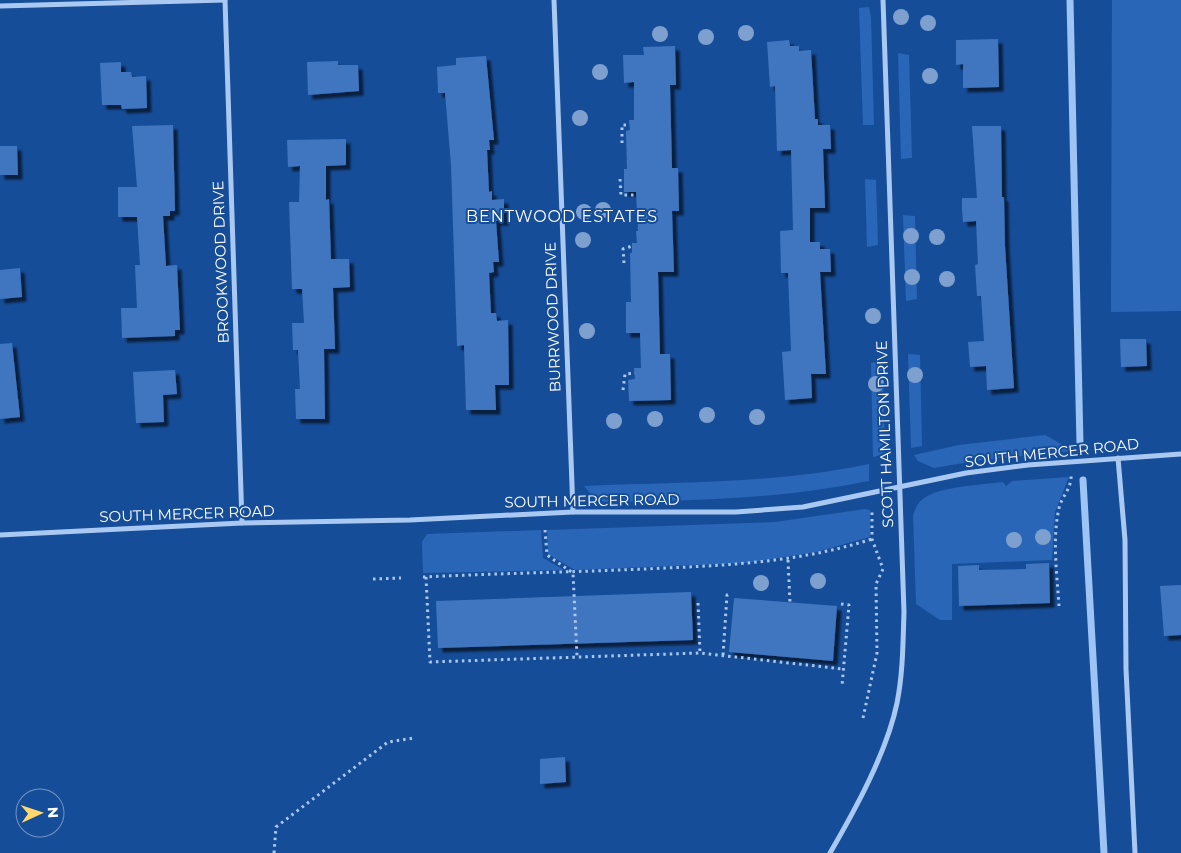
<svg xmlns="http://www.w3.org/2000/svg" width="1181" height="853" font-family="Montserrat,sans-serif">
<defs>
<filter id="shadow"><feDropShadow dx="4.5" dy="4.5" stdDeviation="1" flood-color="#0009"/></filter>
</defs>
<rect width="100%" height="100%" fill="#164d99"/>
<g fill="#2a66b7">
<polygon points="1112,0 1181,0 1181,311 1111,312"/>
<polygon points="869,7 871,18 874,125 863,125 859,8"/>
<polygon points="898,53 909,55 912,158 901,159"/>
<polygon points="865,179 876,180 878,245 867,247"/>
<polygon points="903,215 915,216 917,299 906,301"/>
<polygon points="908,354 920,355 922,446 911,448"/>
<polygon points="883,360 885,454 873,457 871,363"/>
<polygon points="1045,435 1074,451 981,460 934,468 918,461 914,455 959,445"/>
<path d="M869,464V481C782,499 693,501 604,502L594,498L584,486C679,482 775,484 869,464Z"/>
<path d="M1069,477L1055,512L1052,560L952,564V620H940L916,604L913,515C916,508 917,503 923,499C939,486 982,485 1003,482L1006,486L1012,481Z"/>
<polygon points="865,509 870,510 870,537 816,552 746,563 575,570 548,554 547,530 775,522"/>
<polygon points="541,530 543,558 564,570 423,573 422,542 427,534"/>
</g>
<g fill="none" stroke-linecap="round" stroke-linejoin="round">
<g stroke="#9dc4f4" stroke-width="7">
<polyline points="1070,0 1080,444"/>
<polyline points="1083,480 1104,853"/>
</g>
</g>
<g fill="#3f76c0" filter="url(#shadow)">
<polygon points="998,39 999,87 963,88 963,64 956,65 956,40"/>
<polygon points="789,40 790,46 799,46 799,51 811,50 815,119 818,119 818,125 830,125 831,149 823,149 825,208 810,208 810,242 820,242 820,249 830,249 831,272 820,272 826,374 811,374 812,398 785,400 782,352 791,351 788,273 781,273 780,231 793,230 791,150 777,151 775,86 770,87 767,42"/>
<polygon points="675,46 676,85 670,85 672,168 678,168 679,211 672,211 674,272 658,272 660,354 670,354 671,400 629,401 628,380 635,379 634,368 641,368 640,333 626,333 626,302 631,302 630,253 632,253 632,243 637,243 636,231 638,231 636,192 624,192 624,169 627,169 626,131 630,130 629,120 634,120 634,82 624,83 623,55 644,55 643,47"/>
<polygon points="486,56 494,140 489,140 490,150 487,150 489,192 492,191 492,200 504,199 504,221 496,221 499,262 493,262 494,272 489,273 491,313 496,313 497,321 508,320 509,385 495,385 496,410 466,410 464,345 457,346 451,165 445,93 438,93 437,67 456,65 456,58"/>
<polygon points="338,61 338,65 358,65 359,91 308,95 307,62"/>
<polygon points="121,62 121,72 131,72 132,77 146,76 147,108 122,109 121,105 102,105 100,63"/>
<polygon points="173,125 175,211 170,211 170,216 163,216 166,266 177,265 180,330 175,330 175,336 122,338 121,308 137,308 135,265 140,265 137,217 118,217 118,187 137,187 132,126"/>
<polygon points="972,126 1001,126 1002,197 1004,197 1005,246 1014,388 987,390 986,366 970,367 968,342 984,341 981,296 977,296 975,265 978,264 976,221 963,222 962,209 962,198 977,198"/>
<polygon points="346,139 346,165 326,166 326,200 329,199 331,259 349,259 350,287 333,288 335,349 324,349 325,419 296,419 295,389 300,389 298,350 293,350 292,323 304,323 302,289 292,289 289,202 299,202 300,166 288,167 287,140"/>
<polygon points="0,146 17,146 18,175 0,175"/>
<polygon points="20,268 22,297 0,299 0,270"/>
<polygon points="1120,339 1146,339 1147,366 1121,367"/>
<polygon points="12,343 20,417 0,419 0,344"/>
<polygon points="175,370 177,394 163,395 164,422 136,423 133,372"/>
<polygon points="1049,563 1050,603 959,606 958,566 979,565 979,570 1026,569 1026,564"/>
<polygon points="1181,585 1181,635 1164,636 1160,586"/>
<polygon points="691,592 693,640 438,648 436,601"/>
<polygon points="734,598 837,606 833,661 729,652"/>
<polygon points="565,757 566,782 540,784 540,759"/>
</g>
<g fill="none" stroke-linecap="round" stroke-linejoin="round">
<g stroke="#aac9f2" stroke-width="3" stroke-dasharray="2.5 4" stroke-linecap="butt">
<polyline points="622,143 622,125 629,125"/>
<polyline points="620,179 621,195 636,195"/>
<polyline points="624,263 623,249 632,246"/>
<polyline points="623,390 625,374 635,373"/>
<polyline points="545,530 547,555 573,573 577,656"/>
<polyline points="788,560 790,603"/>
<path d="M423,577C504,573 585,572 666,568C736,565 804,561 872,539"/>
<polyline points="426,577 430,662 700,653 843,669"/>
<polyline points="373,579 401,578"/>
<polyline points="698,603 700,653"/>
<polyline points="841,604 849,605 842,686"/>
<path d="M1059,606C1057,574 1052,540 1059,508C1062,496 1072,488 1071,475"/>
<polyline points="723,655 727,595 731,595"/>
<polyline points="863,718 877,653 876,584 883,569 872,539 872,509"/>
<polyline points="274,853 276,827 388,742 414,738"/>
</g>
<g stroke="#aac9f2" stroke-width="5">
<polyline points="225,0 242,523"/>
<polyline points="554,0 573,512"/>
<polyline points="0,6 225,0"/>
<polyline points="1118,458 1125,540 1126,669 1135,853"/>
<polyline points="0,535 242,523 410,520 573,512 736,512 803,507 966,473 1028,465 1181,454"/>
<path d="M830,853C855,810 887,752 897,703C903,673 903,642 904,612L883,0"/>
</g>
</g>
<g fill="#7da0cf">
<circle cx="901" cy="17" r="8"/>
<circle cx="928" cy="23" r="8"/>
<circle cx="746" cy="33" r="8"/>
<circle cx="660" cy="34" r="8"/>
<circle cx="706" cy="37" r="8"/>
<circle cx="600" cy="72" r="8"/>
<circle cx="930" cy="76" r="8"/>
<circle cx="580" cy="118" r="8"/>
<circle cx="603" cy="210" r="8"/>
<circle cx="584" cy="212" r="8"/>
<circle cx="911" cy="236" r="8"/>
<circle cx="937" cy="237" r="8"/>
<circle cx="583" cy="240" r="8"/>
<circle cx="912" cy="277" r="8"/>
<circle cx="947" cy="279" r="8"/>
<circle cx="873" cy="316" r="8"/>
<circle cx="587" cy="331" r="8"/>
<circle cx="915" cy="375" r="8"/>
<circle cx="876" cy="384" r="8"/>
<circle cx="707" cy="415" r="8"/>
<circle cx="757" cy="417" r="8"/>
<circle cx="655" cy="419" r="8"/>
<circle cx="614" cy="421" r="8"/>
<circle cx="1043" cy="537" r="8"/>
<circle cx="1014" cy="540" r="8"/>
<circle cx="818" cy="581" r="8"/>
<circle cx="761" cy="583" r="8"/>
</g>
<g text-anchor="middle" stroke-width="4" stroke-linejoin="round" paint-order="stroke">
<g font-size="15" fill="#fff" stroke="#164d99">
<text transform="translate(221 262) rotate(-92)" y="5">BROOKWOOD DRIVE</text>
<text transform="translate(553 317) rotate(-92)" y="5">BURRWOOD DRIVE</text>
<text transform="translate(885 434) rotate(-92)" y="5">SCOTT HAMILTON DRIVE</text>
<text transform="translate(1052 453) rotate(-6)" y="5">SOUTH MERCER ROAD</text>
<text transform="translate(592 501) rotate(-1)" y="5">SOUTH MERCER ROAD</text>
<text transform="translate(187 514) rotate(-2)" y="5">SOUTH MERCER ROAD</text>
</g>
<g font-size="16" letter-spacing="1" fill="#fff" stroke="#164d99">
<text x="562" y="222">BENTWOOD ESTATES</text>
</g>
</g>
<g transform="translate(40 813) rotate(87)"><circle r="24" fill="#164d99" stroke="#7394c2"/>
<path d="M0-4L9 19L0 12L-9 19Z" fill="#ffd76b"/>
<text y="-8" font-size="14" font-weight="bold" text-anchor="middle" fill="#ffffff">N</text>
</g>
</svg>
